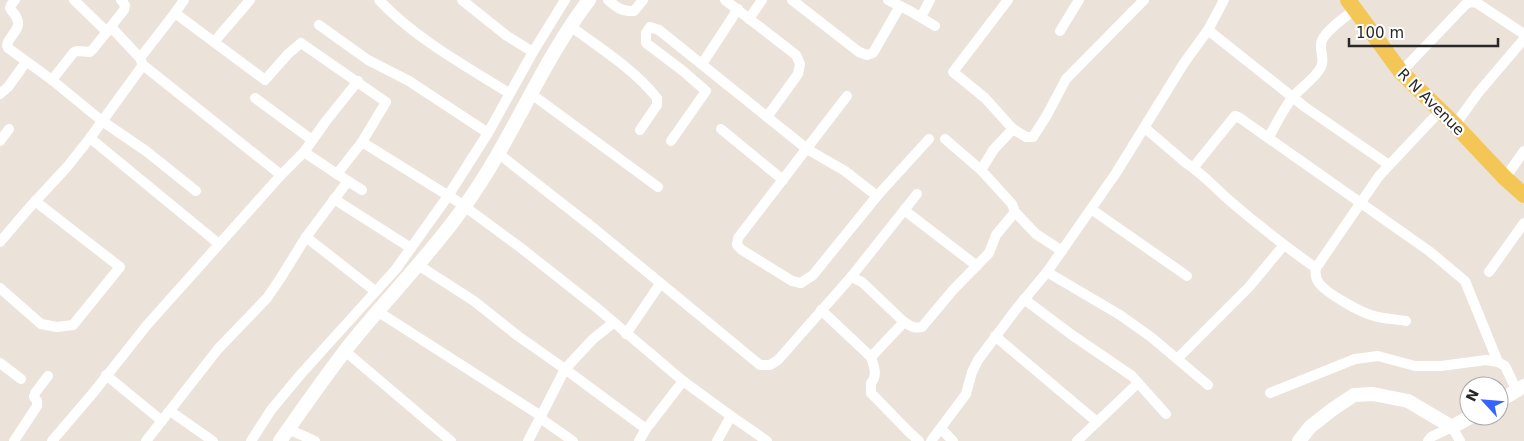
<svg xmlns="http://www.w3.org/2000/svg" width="1524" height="441" font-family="'DejaVu Sans',sans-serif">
<rect width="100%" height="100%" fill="#ebe2d9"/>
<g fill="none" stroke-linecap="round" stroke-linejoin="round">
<g stroke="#fff" stroke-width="10">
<path d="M15,0L11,5L10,8C12,12 16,15 17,19C22,28 9,36 7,45L8,48L52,80L102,121L146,151L196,191"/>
<polyline points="74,0 107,32"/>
<path d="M379,0C416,39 464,65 509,93"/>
<polyline points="462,0 507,36 533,52 565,0"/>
<path d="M608,0C616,7 622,12 634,11L643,0"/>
<polyline points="725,0 796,55 800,64 798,74 767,117"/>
<polyline points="792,0 859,52 867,55 873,53 900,6"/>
<polyline points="888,0 910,11 935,26"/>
<polyline points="175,13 265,80 288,54 301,43 386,102 362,142 460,203 521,248 597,308 683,381 731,416"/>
<polyline points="921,17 930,0"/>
<polyline points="749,19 762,0"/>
<polyline points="319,25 368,60 409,81 488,133 533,52"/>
<path d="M570,26C600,48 634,69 657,98V105L640,130"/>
<polyline points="111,27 140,58 143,65 281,175"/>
<polyline points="1208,30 1305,107 1389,165"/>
<polyline points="1060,31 1079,0"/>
<polyline points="214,42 250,0"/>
<polyline points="140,58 175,13 184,0"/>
<polyline points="702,64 738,9"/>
<polyline points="1401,72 1466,4 1471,2 1477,3 1524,34"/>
<polyline points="52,80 74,52 77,51 90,52 94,48 124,10 125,5 121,0"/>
<polyline points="530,93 658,187"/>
<polyline points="0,94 8,87 26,62"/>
<polyline points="847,96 738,238 737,245 742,250 792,281 801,283 813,275 877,196 929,139"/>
<polyline points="255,98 312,140"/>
<polyline points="1455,125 1478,93 1524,39"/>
<path d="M1145,128L1186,163C1202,173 1215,188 1230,201C1258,225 1286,247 1316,268"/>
<polyline points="721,129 783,180"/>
<polyline points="1013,129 1026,137 1033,137 1047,115 1066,79 1144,0"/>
<path d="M1269,137C1276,124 1283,110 1292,98C1300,88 1316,78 1321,67C1325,59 1320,53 1321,44C1322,32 1346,17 1355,9"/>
<polyline points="90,138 219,244"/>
<polyline points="945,139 981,170"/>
<polyline points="0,141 9,129"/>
<polyline points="671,141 706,91 683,71 646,43 646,33 650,27 659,30 807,149 845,171 877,196"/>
<polyline points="362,142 337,174 362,190"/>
<polyline points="304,152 337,174"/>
<path d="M499,154L596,230L760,365H770L778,360L851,277L862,282L904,322C911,326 914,329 922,327L953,290L989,253L996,235L1015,212L1012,204L981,170L994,149L1013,129L985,98L953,72L1008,0"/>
<polyline points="1193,168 1235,116 1240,118 1429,251 1465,281 1498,362"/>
<polyline points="1505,178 1524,151"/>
<polyline points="334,199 411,248"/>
<polyline points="1091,209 1187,276"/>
<polyline points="904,210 977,266"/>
<polyline points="1015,212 1036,234 1062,251"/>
<polyline points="306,237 375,291"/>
<polyline points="0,242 29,208 67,167 90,138 143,65"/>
<polyline points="418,265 474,301 518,336 565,369 646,429"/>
<polyline points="1047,272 1120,315 1151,337 1208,385"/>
<polyline points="1489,272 1524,223"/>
<polyline points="851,277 917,194"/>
<polyline points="0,288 41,324 57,327 73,325 120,267 35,201"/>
<polyline points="1024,299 1072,335 1132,376 1166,414"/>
<polyline points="821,310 871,357"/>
<polyline points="377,311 541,416 565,369 593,339 613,323"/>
<path d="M1406,321C1395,319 1382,319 1371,315C1360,312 1326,293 1319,283C1316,279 1315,273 1316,268L1379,176L1440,111"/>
<path d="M904,322L871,357C874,367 878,375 871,383V393L909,432L919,441"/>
<polyline points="626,334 660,284"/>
<polyline points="995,336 1097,422"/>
<polyline points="345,351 451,441"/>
<polyline points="1177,359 1249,287 1284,245"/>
<polyline points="0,363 21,379"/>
<polyline points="106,375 162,421"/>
<polyline points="1270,393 1355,359 1378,356 1415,366 1441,366 1486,360 1498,362 1505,366 1517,391"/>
<polyline points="170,411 213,441"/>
<polyline points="540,418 573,441"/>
<polyline points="288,429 315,441"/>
<polyline points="941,429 953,441"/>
<polyline points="14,441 37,406 37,401 34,397 35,393 48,376"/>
<polyline points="52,441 93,393 147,325 281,175 304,152 326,121 358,81"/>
<polyline points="146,441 218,349 267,298 280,279 306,237 348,181"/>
<polyline points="251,441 271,410 301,374 396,269 448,196 488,133"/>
<polyline points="528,441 541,416"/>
<polyline points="639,441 646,429 683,381"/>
<polyline points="717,441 731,416 767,441"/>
<polyline points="931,441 966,394 972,372 978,360 1017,308 1047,272 1116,173 1184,63 1208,30 1224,0"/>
<polyline points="1077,441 1138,383"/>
<polyline points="1428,441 1431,437 1452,427 1460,441"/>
</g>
<g stroke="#fff" stroke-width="14">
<polyline points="1499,401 1524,386"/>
<path d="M280,441C303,408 326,375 351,343C388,297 430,255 464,207C512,141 540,64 589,0"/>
<polyline points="1299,441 1310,427 1333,409 1354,395 1373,394 1408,401 1452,427 1472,416"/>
</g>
<polyline stroke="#f3c656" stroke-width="16" points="1348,0 1401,72 1455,125 1505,178 1524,195"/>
</g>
<g text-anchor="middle" stroke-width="4.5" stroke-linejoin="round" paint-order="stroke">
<g font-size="15" fill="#282828" stroke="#fff">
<text transform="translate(1431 102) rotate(45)" y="5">R N Avenue</text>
</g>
</g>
<g transform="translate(1484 401) rotate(296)"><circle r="24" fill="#ffffff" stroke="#a9a9a9"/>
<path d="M0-4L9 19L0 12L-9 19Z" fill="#3464fd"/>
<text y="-8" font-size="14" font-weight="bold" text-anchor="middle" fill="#282828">N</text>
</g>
<path d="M1349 38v8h149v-8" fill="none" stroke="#282828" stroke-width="2.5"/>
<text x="1356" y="38" font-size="15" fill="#282828" stroke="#ffffff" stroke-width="4" paint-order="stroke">100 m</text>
</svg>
